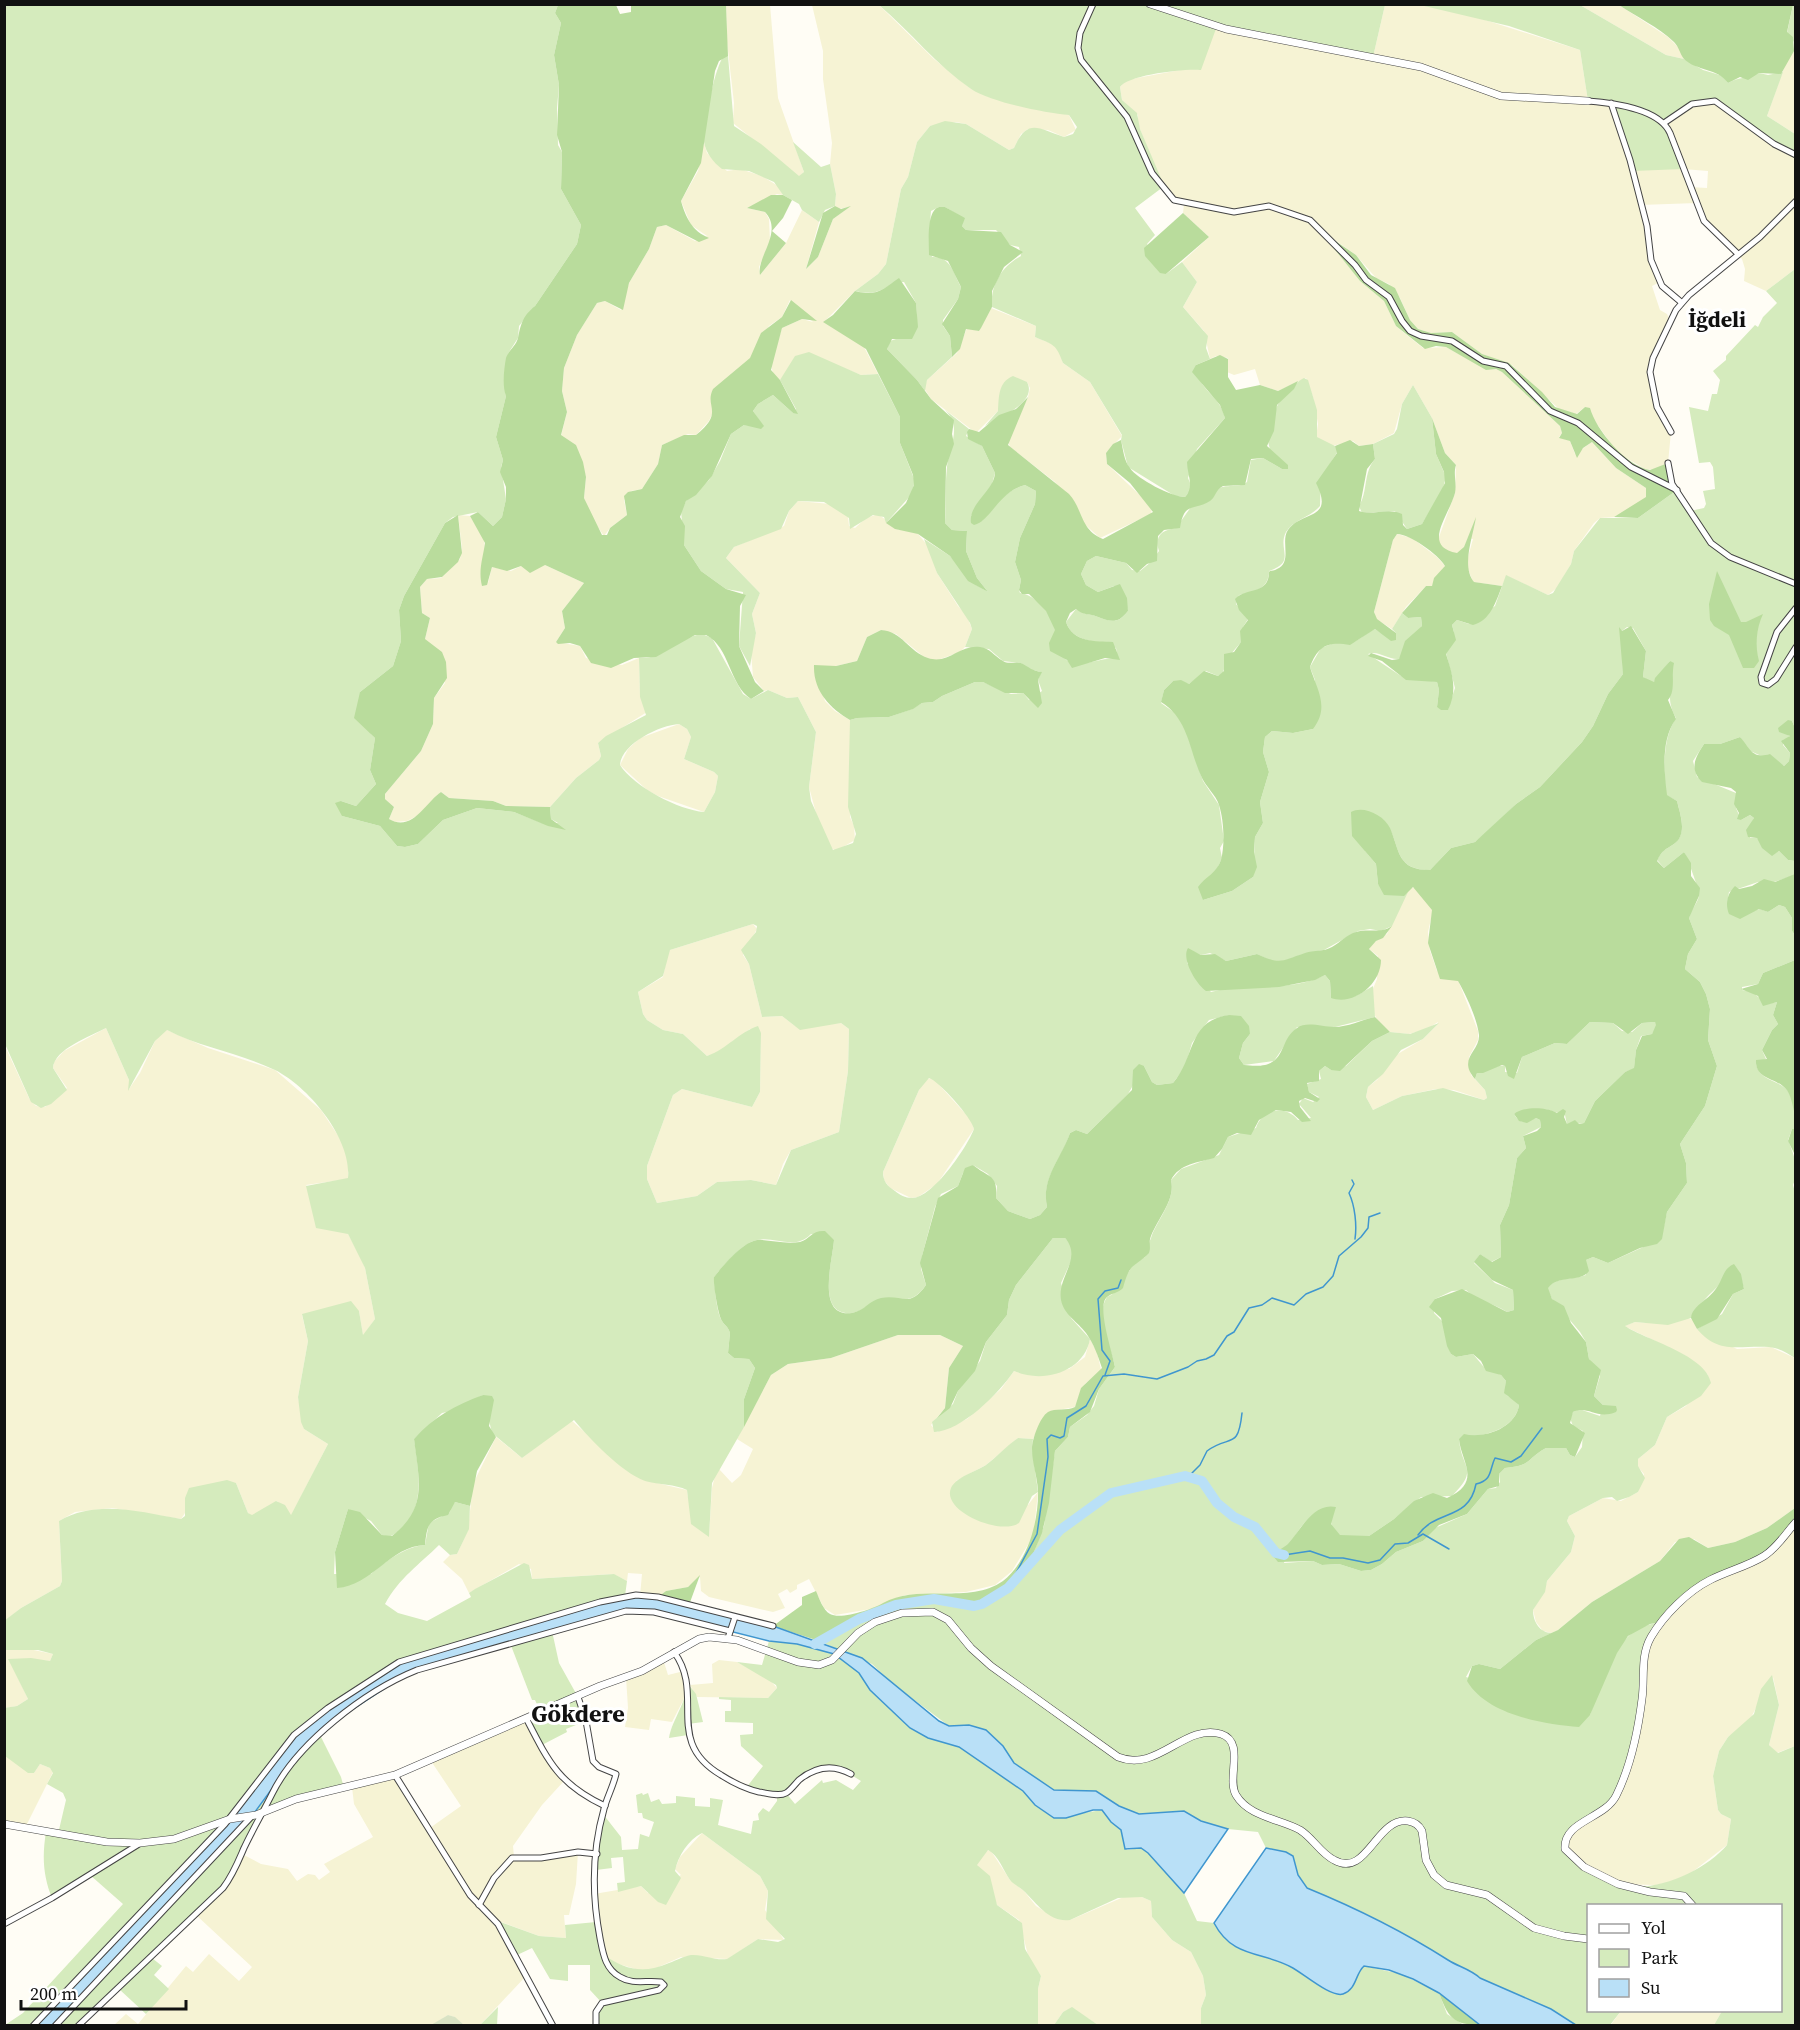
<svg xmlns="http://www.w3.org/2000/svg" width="1800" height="2030" font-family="'Source Serif 4',serif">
<rect width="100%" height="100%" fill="#fffdf5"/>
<g fill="#f6f3d4" fill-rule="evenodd">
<polygon points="726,5 770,5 778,98 804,172 799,177 733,123 734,103 727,42"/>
<polygon points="812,5 879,5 934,59 971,89 989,97 1069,115 1076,130 1064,137 1048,130 1028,129 1021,134 1014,148 1009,150 966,124 956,122 930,126 917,142 908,177 901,189 886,264 878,274 855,291 824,322 864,347 878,374 861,375 836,365 785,375 780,380 773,374 771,364 782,328 802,319 813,322 790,300 782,317 769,326 750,359 719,385 711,399 714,410 709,421 696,435 688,434 662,445 658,464 642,489 631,491 624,500 627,515 610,528 604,536 591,517 584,498 586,477 577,448 561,436 567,412 562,391 564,368 577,335 597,303 605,301 621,310 629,283 649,249 657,227 666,225 695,241 707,236 691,225 681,201 698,171 704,142 707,153 727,171 740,169 762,176 778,186 783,195 777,194 747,208 765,212 769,219 770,241 759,267 760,275 786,243 802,210 819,222 806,269 818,257 833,219 849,207 838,209 835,206 836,194 830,164 832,143 823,79 823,51"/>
<path d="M1385,5H1420L1460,12L1580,50L1588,101L1611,103L1664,123L1692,104L1715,101L1795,155V269L1766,291L1744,281L1745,269L1742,259L1712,230L1697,203L1640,205L1660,282L1652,286L1660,310L1667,314L1671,322L1651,365L1653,395L1671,432L1668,463L1654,470L1645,469L1623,456L1614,448L1585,407L1576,414L1559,409L1512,365L1482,354L1452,332L1431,333L1418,329L1410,320L1400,298L1389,284L1376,278L1356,255L1332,238L1325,237L1360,281L1384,301L1396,326L1403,332L1423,348L1446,347L1486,369H1496L1502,372L1560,426L1562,433L1559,437L1570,441L1575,454L1592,442L1616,468L1646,488L1647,497L1631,508L1614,517L1600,518L1594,523L1574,551L1571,564L1557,588L1548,595L1507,576L1502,586L1473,582L1466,564L1473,539L1468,538L1463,550L1457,554L1443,550L1439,546V537L1455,493L1456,465L1445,453L1432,418L1413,385L1402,404L1394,433L1373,444L1359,446L1353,441L1332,446L1316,437L1318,424L1313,397L1306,378L1278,391L1260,385L1255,369L1234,375L1227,372L1228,358L1216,356L1210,359L1204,331L1183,307L1197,282L1182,262L1209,237L1183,213L1184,204L1177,202L1163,187L1138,124V115L1122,100L1120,87L1126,80L1191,68L1217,26L1373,57ZM1683,169L1708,171L1707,188L1690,187Z"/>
<polygon points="1580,5 1619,5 1668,37 1680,49 1684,59 1666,55"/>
<polygon points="1794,47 1795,47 1795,134 1767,116 1787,59"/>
<polygon points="991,308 1036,326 1035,337 1055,345 1060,351 1063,363 1090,382 1122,436 1106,453 1107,464 1147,502 1152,508 1151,514 1100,538 1082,522 1055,482 1010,447 1008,441 1028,397 1030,388 1027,382 976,433 931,399 924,388 927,380 957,353 967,328 979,331"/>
<polygon points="798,501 830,504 848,516 849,526 855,528 866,518 878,514 899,530 913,530 918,534 929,547 937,573 958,606 966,614 972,629 965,647 960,652 935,661 924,657 896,634 881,630 867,637 857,661 836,666 814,666 825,701 835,711 850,720 850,817 854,826 855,840 836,851 831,848 817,817 809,787 816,732 798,697 787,698 768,690 764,691 753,677 751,652 756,633 752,614 760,593 726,558 734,547 784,526 789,511"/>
<polygon points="458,515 470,516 484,539 488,583 492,567 511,571 521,566 545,565 584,583 562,611 565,628 556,642 580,646 586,658 622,665 639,658 640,696 647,712 598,743 601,756 599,760 576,778 550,807 506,806 493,801 449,798 441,792 421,814 407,821 395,822 389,819 394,807 385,799 385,794 421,751 433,724 434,698 445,683 425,639 430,618 422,613 420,587 427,579 441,578 460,559 462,548"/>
<polygon points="1397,534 1412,538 1437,557 1445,566 1432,586 1426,586 1406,607 1392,629 1376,619 1374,612 1393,540"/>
<polygon points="679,724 687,729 691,737 684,759 714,772 718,776 715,792 704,812 658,796 647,790 620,765 628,749 640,738"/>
<polygon points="1409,887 1415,888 1433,910 1428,932 1430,951 1437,971 1458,980 1478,1031 1478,1040 1469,1057 1471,1075 1485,1090 1487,1098 1484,1100 1454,1090 1436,1089 1402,1096 1373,1110 1366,1097 1368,1087 1377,1080 1396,1055 1423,1039 1437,1025 1438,1022 1427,1029 1409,1034 1390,1032 1379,1024 1373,1011 1372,991 1377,979 1378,956 1369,949 1373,943 1387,934"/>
<polygon points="753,924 757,929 743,955 749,964 762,1017 782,1016 795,1026 841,1023 849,1029 848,1071 839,1132 791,1150 783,1164 776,1185 751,1180 717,1182 697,1196 657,1203 647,1179 647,1166 673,1095 682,1089 752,1107 760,1092 761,1033 750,1029 717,1053 707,1056 683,1034 663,1030 647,1020 643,1014 638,992 663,977 668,952 670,950"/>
<polygon points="106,1028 129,1080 129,1089 140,1073 155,1041 164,1030 167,1030 208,1048 275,1070 321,1110 343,1143 348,1158 348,1179 306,1185 348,1234 361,1258 365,1268 375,1319 363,1336 359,1311 302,1315 308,1341 298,1397 304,1429 328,1444 291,1516 277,1501 252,1516 248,1513 236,1483 185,1513 181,1519 112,1508 75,1512 59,1521 62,1581 60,1586 21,1608 5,1621 4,1044 29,1098 36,1106 45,1107 67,1088 53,1068 54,1062 64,1051"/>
<polygon points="933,1078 971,1120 974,1129 937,1184 918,1197 911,1198 890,1188 884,1180 883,1172 919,1090 925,1079"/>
<polygon points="1688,1318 1693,1320 1697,1329 1737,1349 1771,1347 1795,1358 1795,1508 1767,1528 1735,1542 1708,1548 1694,1539 1675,1542 1660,1561 1592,1602 1558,1630 1552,1633 1543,1631 1536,1622 1533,1610 1544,1592 1547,1581 1571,1552 1575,1536 1567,1521 1569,1516 1603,1498 1621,1501 1638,1492 1644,1474 1638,1467 1638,1459 1655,1445 1667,1417 1686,1406 1708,1375 1686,1356 1624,1326 1635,1322 1648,1323"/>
<polygon points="898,1335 940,1335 963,1346 949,1368 945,1408 931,1425 937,1432 967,1419 1001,1389 1014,1371 1020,1373 1069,1369 1085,1357 1090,1339 1097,1352 1101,1370 1085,1384 1075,1407 1052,1411 1043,1418 1033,1439 1018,1438 986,1465 956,1481 1028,1505 1038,1492 1034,1530 1029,1543 1012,1571 995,1585 966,1592 905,1595 871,1609 835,1615 824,1608 809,1579 797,1585 797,1589 790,1593 787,1589 778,1594 785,1608 773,1612 709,1597 701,1591 700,1577 688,1587 666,1591 658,1597 640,1596 642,1574 628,1573 627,1581 613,1574 532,1579 531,1569 519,1564 469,1593 462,1579 443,1562 450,1555 457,1554 468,1530 473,1484 496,1437 522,1458 571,1420 631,1473 644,1480 687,1490 688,1498 709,1536 712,1488 715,1476 719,1469 732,1483 741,1475 753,1449 737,1439 771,1375 788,1364 831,1358"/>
<polygon points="1795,1522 1795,1746 1777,1753 1769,1745 1779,1705 1773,1677 1749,1721 1728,1737 1719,1751 1713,1776 1718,1810 1721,1814 1731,1819 1727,1845 1691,1873 1670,1882 1655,1885 1618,1884 1568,1854 1566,1837 1648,1643 1682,1601"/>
<polygon points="24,1648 53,1654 50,1661 9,1659 28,1699 17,1706 5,1708 5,1650"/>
<polygon points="663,1659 668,1675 684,1671 688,1691 672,1722 651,1719 649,1730 625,1727 628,1708 626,1677"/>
<polygon points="719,1660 737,1662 769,1679 777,1688 768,1698 697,1697 690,1685 713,1683 712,1664"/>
<polygon points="527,1720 564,1781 542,1805 513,1846 514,1857 532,1859 578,1852 576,1884 569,1915 564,1915 566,1938 539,1936 496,1920 526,1976 480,2025 464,2025 454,2017 448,2015 431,2026 113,2026 126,2014 138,2024 186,1966 193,1972 209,1954 239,1981 252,1967 195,1914 242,1854 261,1864 288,1869 297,1881 308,1874 315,1875 319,1880 330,1872 324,1864 373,1837 354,1804 352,1787 395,1775 427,1830 461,1806 431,1761"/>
<polygon points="4,1754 34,1773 40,1764 50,1768 53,1772 25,1828 5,1824"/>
<polygon points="702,1833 760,1876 768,1891 765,1910 784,1940 758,1939 728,1959 681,1957 654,1969 639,1970 615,1963 603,1955 594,1894 641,1886 648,1893 681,1875 675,1869 680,1857"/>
<polygon points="986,1850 991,1851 1010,1880 1024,1891 1036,1906 1057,1919 1070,1920 1126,1896 1142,1897 1151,1901 1152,1917 1172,1940 1191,1952 1203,1976 1206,1995 1201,2008 1201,2025 1098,2025 1072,2008 1063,2012 1054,2025 1038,2025 1038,1989 1041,1976 1029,1959 1019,1920 997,1905 976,1863"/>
<polygon points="1621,2011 1722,2011 1714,2025 1610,2026"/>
</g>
<g fill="#d5ebbd" fill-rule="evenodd">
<path d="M5,5H558L555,13L561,23L554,55L559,85L557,108L558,145L562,152L561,189L581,225L577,244L535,306L519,326L518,338L509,352L504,378L506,396L496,437L503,460L501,467L506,499L502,517L493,526L478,512L453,517L445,523L404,596L399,610L401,641L393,666L360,692L371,734L375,738L370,770L376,784L356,806L341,801L342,816L380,826L397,846L405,847L418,844L443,820L477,808L514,812L542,823H558L551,819L550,807L576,778L599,760L601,756L598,743L606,736L646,715L640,697L639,658C663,660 679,637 702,634L712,638L743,694L751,699L768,690L787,698L798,697L816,732L809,787L811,801L833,850L853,843L856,834L848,807L850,720L857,718L889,717L912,709L922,703L933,702L942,696L975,682H983L1011,694L1023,693L1029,700L1042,691L1038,680L1041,672L1028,669L1021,663L1003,661L989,649L965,647L972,629L970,623L937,573L924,539L950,556L976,585L988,592L977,578L966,551L967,531L952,530L945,523C946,505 945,485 947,467C949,446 963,427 945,410L969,429L966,436L982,446L995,473L992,484L971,516L982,521C995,505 1005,491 1025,485L1036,491L1035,504L1020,538L1015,562L1021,580L1019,590L1020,593C1034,594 1054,615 1055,629C1056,639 1058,655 1069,662C1078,669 1104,656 1118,659L1116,648C1100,640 1073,644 1066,622L1076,609C1087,616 1089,613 1098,617C1112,622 1118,624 1128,611L1123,592L1114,586L1098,592L1086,585L1081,574L1087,561L1096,556L1126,563L1132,570L1140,571L1151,562L1159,551C1154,536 1162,530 1176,528L1191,507L1213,497C1220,479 1235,491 1247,482L1251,460L1263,458L1282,469L1287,465L1270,450L1268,441C1274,430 1272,421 1276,409C1279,399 1297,381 1304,378L1308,380L1317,410V437L1335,446L1338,451L1321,478L1320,506C1311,517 1293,520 1286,532C1277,549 1297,562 1269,571C1269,589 1254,592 1239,595L1236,604L1248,619L1243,627V640C1230,655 1228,656 1223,673L1218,676L1206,671L1189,684L1173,681L1164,690L1161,703L1178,715L1185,728L1203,781L1219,805L1224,841L1220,848L1222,858L1203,900L1232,891L1253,877L1255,837L1263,823L1260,802L1269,772L1263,752L1265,737L1272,731L1293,733L1313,729L1315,680L1310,667L1321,648L1339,641C1354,649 1362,634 1375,629L1381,633H1396L1392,629L1402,613L1408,618L1421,617L1422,626L1399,659C1387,660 1379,650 1368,654L1401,676L1437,682L1439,690L1437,707L1448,709L1455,688L1446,653C1454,643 1456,637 1452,625L1457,620L1469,624L1495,606L1506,575L1548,595L1553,593L1571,564L1574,551L1600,518H1638L1677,490L1690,511L1704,508L1706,504L1703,491L1715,489L1713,467L1710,462L1699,463L1689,407L1708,411L1712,394H1717L1720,380L1713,371L1726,360V356L1755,325L1758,327L1763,317L1777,303L1766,291L1795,269V728L1792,721L1788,734L1790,738L1783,740V745L1790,753L1789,761L1784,766L1748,750L1740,737L1720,744H1704L1693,761L1697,777L1736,793V808L1741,820L1750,815L1754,818L1750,827V838H1757L1772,855L1779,851L1788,860L1795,861V875L1774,882H1758L1729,892L1727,904L1749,912L1760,909L1768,912L1779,905L1785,907L1792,918V931L1795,935V960L1763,973L1758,984L1742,987V990L1752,992L1767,1004L1777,1002L1773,1015L1778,1024L1772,1030L1762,1050L1766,1059L1756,1064C1760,1080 1774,1079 1785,1088C1796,1098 1795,1116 1795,1129H1792L1788,1140C1794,1155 1800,1170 1793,1185L1796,1196L1795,1358C1787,1353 1779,1348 1769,1347C1739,1345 1719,1355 1697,1329L1722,1314L1733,1294L1744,1289L1741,1278C1735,1279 1727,1280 1722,1283C1717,1286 1691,1313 1691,1318L1668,1325L1635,1322L1625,1326C1646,1340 1706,1355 1711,1383L1701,1396L1667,1417L1655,1445L1638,1459V1466L1645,1478L1638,1492L1629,1497L1617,1501L1612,1497L1603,1498L1569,1516L1567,1521L1575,1536L1571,1552L1547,1581L1545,1592L1533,1610C1533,1622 1540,1633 1552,1633L1536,1640L1500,1669L1479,1664L1472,1666L1466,1677L1590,1715C1598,1692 1615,1642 1636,1630C1645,1625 1654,1623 1663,1622L1648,1643L1642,1697L1627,1767L1614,1800L1569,1833L1568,1854C1584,1864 1600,1876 1617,1883C1651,1896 1705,1871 1727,1845L1731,1819L1721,1814L1718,1810L1713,1776L1719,1751L1728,1737L1754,1714L1761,1689L1772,1675L1779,1705L1769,1745L1778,1753L1795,1746V2025H1714L1722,2011L1780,2010V1906H1588V2010L1621,2011L1610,2025H1576L1551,2009L1480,1978C1470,1969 1459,1967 1448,1960C1403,1932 1356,1909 1307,1888L1298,1875L1293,1856L1286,1852L1266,1848L1258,1832L1228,1829L1201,1821L1184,1811L1139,1814L1119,1806L1104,1796L1078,1790L1068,1792L1054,1790L1014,1763L1003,1746L986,1730L969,1725L949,1726L893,1684L872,1664L819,1641C855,1620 893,1600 936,1599C952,1599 965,1605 982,1604L1033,1554L1044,1526L1055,1451L1068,1437L1070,1427L1087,1415L1094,1406L1099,1389L1115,1367C1111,1346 1094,1317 1107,1297C1126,1290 1125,1264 1145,1257C1148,1250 1148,1244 1151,1238C1157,1220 1176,1200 1171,1180L1181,1169L1219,1155L1228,1137L1256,1128C1262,1108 1286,1105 1298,1120L1311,1118L1299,1104L1303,1098L1313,1102L1319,1097L1309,1092L1307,1084L1321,1079L1319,1071L1325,1066L1331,1070L1346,1066L1372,1041L1390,1032L1410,1034L1439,1023L1423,1039L1401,1050L1383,1074L1368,1087L1366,1097L1373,1110L1402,1096L1443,1088L1484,1100L1487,1098L1485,1090L1475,1079L1477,1073C1487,1072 1495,1064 1505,1066V1072L1517,1073L1522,1057L1555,1043L1567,1044L1590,1022L1613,1023L1622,1031L1632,1032L1642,1023L1655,1022L1657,1025L1652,1034L1641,1036L1636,1050L1634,1069L1625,1072L1595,1101L1584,1123L1567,1125L1565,1115L1545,1109H1530L1514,1114C1521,1126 1526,1121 1536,1118L1540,1120L1541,1127L1523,1136L1526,1148L1517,1158L1509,1205L1500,1225L1501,1257L1491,1262L1480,1254L1474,1263L1495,1283L1513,1290L1514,1310L1507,1312C1494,1303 1478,1302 1466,1290L1452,1291L1435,1299L1434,1313L1442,1321L1451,1354L1456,1357L1473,1354L1483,1366L1501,1375L1506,1381C1504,1404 1509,1391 1519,1405C1515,1431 1481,1436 1459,1439C1461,1469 1480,1468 1452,1496L1421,1497L1394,1519L1369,1536H1340L1332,1529L1329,1507C1302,1517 1293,1536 1284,1563L1313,1561L1322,1565L1339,1564L1361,1571L1371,1570L1382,1564L1396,1552L1423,1541L1435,1528L1467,1514L1488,1489L1496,1488L1500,1482L1499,1474L1505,1468C1532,1466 1526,1459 1546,1448H1566L1570,1455L1575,1457L1582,1447L1583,1431L1573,1426L1570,1418L1573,1412L1579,1409L1600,1416L1603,1405L1594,1396L1600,1376L1589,1359L1586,1342L1580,1332L1552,1299L1547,1288C1557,1276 1573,1280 1586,1275V1260L1593,1257L1608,1263L1661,1239L1667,1212L1687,1183L1686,1163L1680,1144L1705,1106L1717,1066L1708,1040L1710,1009L1706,994L1700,982L1685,969L1688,954L1697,939L1689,918C1691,910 1697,904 1699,896C1700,891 1687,857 1684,852L1664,868L1657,860C1662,850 1665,850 1674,844C1688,833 1680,814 1677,801L1666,795C1664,770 1662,739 1676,718C1662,693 1678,685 1670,661L1653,683L1643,677L1646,651L1633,628L1627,627L1622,631L1623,674L1608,694L1593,726L1582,742L1540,787L1516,804L1485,834L1475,842L1451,848L1430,870C1389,870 1403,838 1382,819L1365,851L1376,864L1378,884L1390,895H1404L1408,892L1392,926L1381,931L1370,929L1358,931L1324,950L1307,953L1281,962L1271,961L1257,954L1226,961L1210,953L1201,955L1192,951L1187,963L1211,992C1248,982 1289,993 1325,975L1330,981L1331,998L1356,996L1373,986L1375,1017L1335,1027H1297L1274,1061L1244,1065L1239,1058L1243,1043L1250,1034L1229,1015L1209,1020L1192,1043L1185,1067L1173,1083L1157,1085L1152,1082L1144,1066L1128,1094L1087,1134L1076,1130L1070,1133C1062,1159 1041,1178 1047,1207L1040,1215L1030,1219L1008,1211L996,1198L997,1186L988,1174L973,1165L963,1173L958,1186L941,1194L935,1207L922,1256L921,1269L926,1285C910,1307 903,1296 881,1300C870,1302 863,1311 852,1313C815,1317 833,1259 834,1240L811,1234C795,1251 775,1236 757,1240C742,1243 724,1265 714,1277C715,1288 716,1311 722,1321C725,1326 728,1326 730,1333L728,1353L734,1358L749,1359L755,1368L744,1399V1427L712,1483L709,1537L691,1524L687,1490C675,1484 659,1485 645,1481C621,1472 590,1439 574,1420L522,1458L492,1433L483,1395L452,1411L442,1413L414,1439C419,1473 428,1519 389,1537L382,1535L371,1521L348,1509L335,1552L334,1574H371C386,1561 404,1547 425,1545L429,1523L450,1512L451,1505L455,1502L470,1506L469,1529L457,1554L450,1555L439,1545C420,1564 399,1578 385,1604L398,1613L427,1621L471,1597L469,1593L475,1589L524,1563L529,1565L532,1579L614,1574L627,1581L625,1596L412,1656L253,1791L33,2025H5L23,2013L123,1904L90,1875L52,1898C43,1876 42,1856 46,1832L58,1834L66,1800L63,1793L47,1784L53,1773L50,1768L40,1764L34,1773H28L5,1756L4,1708L17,1706L28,1699L8,1659L31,1658L50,1661L53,1654L38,1650H5L4,1621L21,1608L60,1586L62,1581L59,1521C97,1499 140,1512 181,1519L185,1516V1498L189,1488L227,1480L236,1483L248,1513L252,1515L276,1501L285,1505L291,1515L328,1444L304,1429L301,1422L298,1397L308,1341L302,1314L351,1301L359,1311L363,1335L375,1319L365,1268L348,1234L316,1228L306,1186L348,1178C352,1139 309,1087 275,1070C240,1053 202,1048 167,1030L155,1041L128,1091L129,1080L106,1028C91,1036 54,1049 53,1068L67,1090L51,1104L41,1108L31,1102L5,1044ZM679,724L687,729L691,737L684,759L714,772L718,776L715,792L704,812C679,810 634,787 620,765C621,744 660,725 679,724ZM753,924L757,926L756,932L741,950L749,964L762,1017L782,1016L800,1030L841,1023L849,1029L848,1071L839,1132L791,1150L776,1185L751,1180L717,1182L697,1196L657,1203L647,1179V1166L673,1095L682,1089L752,1107L760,1092L761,1033L758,1026C739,1032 727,1049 707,1056L683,1034L663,1030L647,1020L643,1014L638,992L663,976L670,950ZM929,1078C939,1081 972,1118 974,1129C967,1147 933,1198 912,1198C905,1198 900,1195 895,1191C887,1186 883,1181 883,1172L919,1090Z"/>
<path d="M879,5H1385L1373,57L1217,26L1201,70C1186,68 1127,75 1120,87L1122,100L1137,113L1140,129L1163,183V187L1135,208L1155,235L1147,244L1166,274L1182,262L1197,282L1183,307L1208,336L1206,348L1210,359L1196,365C1198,392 1220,394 1225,418L1197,449L1188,478L1192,488L1185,497L1175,496L1128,467L1121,440L1122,435L1090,382L1063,363C1056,344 1054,345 1035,337L1036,326L992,307C990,285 1002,266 1021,256L1019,247L1010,245L996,230H966L962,226L963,218L945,207H939L931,211L929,236L932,257C951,256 953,273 961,287L958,299L943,320V326L950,336L952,357L927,380L925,391L917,380L887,349L890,341L896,339L917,319L916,303L904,282C884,283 882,298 855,291L878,274L886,264L901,189L908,177L917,142L930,126L945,121L966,124L1009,150L1014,148C1028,117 1038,129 1064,137L1073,134L1077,127L1069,115C1044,113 991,102 971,89C936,65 911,32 879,5Z"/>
<path d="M1420,5H1580L1666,55L1684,59L1703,70L1723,76L1728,83C1739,77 1749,78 1759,73L1768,75L1783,72L1767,116L1795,134V155L1715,101H1702L1664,123L1683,169L1633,171L1611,103L1588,101L1580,50L1509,26Z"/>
<polygon points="1793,5 1795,5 1795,47 1794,47 1794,42 1787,33"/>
<path d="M724,56H728L734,126L761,144L799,176L804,172L793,142L821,167L830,164L836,194L835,206L825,210L819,222L802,210L799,204L783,195L774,182L749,171L722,169C713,162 706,153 704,142C702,130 715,65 724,56Z"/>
<polygon points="809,352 861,375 878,374 900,417 900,443 915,481 911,495 886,523 884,517 873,515 850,529 849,518 824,502 798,501 789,511 781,529 734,547 726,558 760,593 752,614 756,633 750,666 739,646 743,592 726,589 701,571 684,545 681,511 686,501 709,480 720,461 731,434 744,425 763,426 753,411 758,404 773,395 793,413 796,409 780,380 795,356"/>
<path d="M1013,376L1027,382C1038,403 999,417 985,426L998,411C999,397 998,382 1013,376Z"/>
<path d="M1413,385L1432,418L1436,454L1446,477L1442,492L1422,524L1407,529L1395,511L1362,513L1359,506C1368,492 1363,473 1375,459L1373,444L1394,434L1397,429L1402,404Z"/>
<path d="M1053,1238H1065L1071,1245L1073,1257L1061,1283L1071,1318L1090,1339C1084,1372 1043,1384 1014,1371C999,1393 962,1431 934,1432L932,1422L953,1404L958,1391L980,1361L986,1342L1007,1315L1009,1300L1016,1285Z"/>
<path d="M1018,1438L1033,1439L1032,1448L1038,1492L1032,1496L1019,1523C1000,1536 941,1511 951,1488C956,1477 975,1472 986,1465C997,1457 1006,1446 1018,1438Z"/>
<polygon points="552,1631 559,1663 578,1697 586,1721 566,1729 567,1732 540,1746 527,1720 541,1713 535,1700 532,1700 510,1643"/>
<path d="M769,1641L797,1644L834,1654L859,1673L876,1696L910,1728L928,1738L959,1747L1023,1791L1035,1805L1054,1818L1102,1810L1121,1830L1127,1850L1141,1848L1148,1853L1184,1893L1197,1921L1214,1923C1233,1958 1262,1951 1291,1967C1303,1973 1331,1998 1343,1994C1357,1988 1355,1974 1364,1966L1401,1974L1439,1993L1447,2014L1464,2025H1201V2008L1206,1995L1203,1976L1191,1952L1172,1940L1152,1917L1151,1901L1142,1897L1118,1898L1070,1920C1050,1923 1037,1904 1025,1892C1020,1887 1014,1885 1010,1880C1003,1870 999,1856 988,1850L977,1865L990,1876L997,1905L1022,1923L1025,1949L1041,1976L1038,1989V2025H596V2019L602,2003L590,1990V1965H568V1981L550,1979L532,1948L515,1956L495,1920L539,1936L566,1938L565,1925L596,1922L604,1955C625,1970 644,1974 669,1963C677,1960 682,1957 691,1955C704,1954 715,1961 727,1959L758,1939L778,1942L785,1939L766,1919L768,1891L760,1876L702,1833C688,1840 678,1856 675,1871L681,1878L666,1905L658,1902L641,1886L618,1892L617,1883L625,1882L623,1857L611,1858L612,1868L596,1870L603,1814L621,1837L622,1850L638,1849L640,1834L649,1837L654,1822L643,1818L642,1813H638L636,1795L642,1793L643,1795L648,1793L651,1802L659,1799L662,1804L676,1803V1796L695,1798V1806L710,1807V1798L723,1800L718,1825L751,1834L753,1821L759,1820L758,1814L763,1808L769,1812L777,1801V1794L746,1788L763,1766L741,1746L740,1735L753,1734V1723L725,1722V1711H731V1700L719,1699V1697L768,1698L777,1688L776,1685L737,1662L762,1665ZM840,1768L861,1781L853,1790L836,1780L823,1783L822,1780L795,1804L786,1793L813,1772Z"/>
<path d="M686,1681L696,1694L703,1722L688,1724V1735L669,1738C672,1719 689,1700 686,1681Z"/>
<polygon points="319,1733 341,1777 344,1788 265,1812 229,1881 152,1958 162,1966 154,1975 169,1989 146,2014 119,1989 78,2025 55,2026"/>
<polygon points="498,2007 497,2025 480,2025"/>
<polygon points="1072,2007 1098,2025 1054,2025 1063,2012"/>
</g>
<g fill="#b9dc9c">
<path d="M616,5L620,14L631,12V5H726L728,56L719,61L715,71L701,163L681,201C686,218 692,231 709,238L699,242L666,225L657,227L649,249L629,283L623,310L605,301L597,303L577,335L564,368L562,391L567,412L561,435L576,445L583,462L586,477L584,498L602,535H607L610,528L627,515L624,496L628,492L642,489L658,464L662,445L684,435H696C725,412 704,407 713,389L750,358L761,333L782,317L791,300L817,321L802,319L782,328L771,370L780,380L798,414L793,413L773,395L758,404L753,411L764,426L761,429L744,425L731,434L712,476L696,495L686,501L680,517L685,526L684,545L701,571L726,589L746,595L740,606L739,646L755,682L764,691L751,699C729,685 730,647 706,635H695L656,657L634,658L611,668L591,663L580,646L570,643L558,644L556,642L565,628L562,611L584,583L545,565L530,573L521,566L507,571L492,567L487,585L482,586C478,570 483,558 485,543L470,516L478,512L493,526L502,517L506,499V487L500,472L503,460L496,437L506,396C502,386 504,369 506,358C508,351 516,346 518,338C521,323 523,316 535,306L577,244L581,225L561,189L562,152L557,135L559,85L554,55L561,23L555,13L558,5Z"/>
<path d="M1619,5H1793L1787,32L1793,37L1794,51L1781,74L1759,73L1748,80L1740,77L1728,83C1718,68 1696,71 1684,59C1680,54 1679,47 1674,42C1658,27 1637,17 1619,5Z"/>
<path d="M771,195H783L792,200L783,218L772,231L786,243L760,275C756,257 784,232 765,212L747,208Z"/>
<polygon points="835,206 841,209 851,206 833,219 818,257 806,269 823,213"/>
<path d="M939,207H945L965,218L962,226L966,230L1001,232L1010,245L1023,252L1004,267L992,291V307L981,328L979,331L966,329L960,349L952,357L950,336L942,324L958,299L961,287L948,261L929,255C929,242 926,211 939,207Z"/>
<polygon points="1183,213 1209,237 1166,274 1160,273 1145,256 1144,248"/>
<path d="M1324,236L1331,238L1356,255L1371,275L1395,288L1410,320L1418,329L1431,333L1452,332L1482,354L1509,363L1542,392L1555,407L1577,414L1585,407L1590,408C1596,430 1626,466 1650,470L1668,463L1677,490L1638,518L1614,517L1646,497V488L1616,468L1592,442L1583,448L1577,458L1570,441L1559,438L1562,433L1560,426L1502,372L1496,369L1486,370L1446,347L1436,346L1425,349L1396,326L1384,301L1360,281Z"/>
<path d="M899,278L916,303L918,327L912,339H892L887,349L917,380L931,399L954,420L952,434L954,444L946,467L945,523L952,530L967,531L966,551L977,578L988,592L968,581L950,556L918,534L895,529L886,523L906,503L914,485L913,475L900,443V417L866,349L823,322L833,315L855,291C877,297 883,289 899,278Z"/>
<path d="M1220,355L1228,359V377L1236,390L1260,385L1278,391L1298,381L1294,389L1277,405L1274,431L1267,446L1288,465V469H1282L1263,458L1251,459L1245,485L1223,486C1215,490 1216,497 1210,501C1194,511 1184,501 1180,528L1164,530L1158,536L1157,561L1147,564L1137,573L1126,563L1096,556L1087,561L1081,574L1086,585L1098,592L1120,584L1127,598L1128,611C1118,624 1111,622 1098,617C1089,613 1084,616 1076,609L1070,613L1066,622C1073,643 1096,641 1113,642L1120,660L1105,658L1072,668L1067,660L1050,651L1049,643L1055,630L1046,611L1029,594H1022L1019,590L1021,580L1015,562L1020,538L1035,504L1036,491L1025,485C998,492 991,521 974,525L971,523C968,504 994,491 995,473L982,446L968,439L967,432L969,429L979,432L999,415L1016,409L1028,397L1008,445L1069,494C1083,509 1080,530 1103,539L1153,512L1130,483L1107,464L1106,453L1113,444L1121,440C1123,449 1124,461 1130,468C1137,479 1172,497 1185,497C1195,486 1187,475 1187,462L1225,418L1220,405L1192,372L1196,365Z"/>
<path d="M1432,418L1445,453L1456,465C1453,474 1457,483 1455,493C1449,516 1421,546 1457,553L1464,547L1476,517C1473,537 1461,566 1474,582L1502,586C1496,602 1490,621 1473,625L1457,620L1452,625L1456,640L1446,654C1452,673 1458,690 1448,710H1441L1437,707L1439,690L1437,682L1406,680L1382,661L1368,656L1371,653L1392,660L1399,659L1405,641L1422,626L1421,617L1408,618L1402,613L1426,586H1432L1434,578L1445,566C1439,555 1410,534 1397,534L1393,540L1374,612L1377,619L1396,633V640L1391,641L1375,629L1350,645C1329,641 1318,645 1310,667C1317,690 1330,707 1313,729L1293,733L1272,731L1265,737L1263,752L1269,772L1260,802L1263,823L1255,837L1254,852L1257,867L1253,877L1232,891L1203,900L1198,887C1206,876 1216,874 1221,860C1225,845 1224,820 1219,805C1216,795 1206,787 1202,778C1189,751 1189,719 1161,702L1164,690L1173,681L1181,680L1189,684L1204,671L1218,676L1224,671V654L1234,652L1241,642L1240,631L1248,620L1239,610L1235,599C1246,587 1269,595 1269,572C1271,570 1274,571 1277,569C1293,562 1280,541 1288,530C1302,510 1335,521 1316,483L1337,453L1335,446L1350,440L1359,446L1373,444L1375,459L1367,469L1359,511C1372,516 1388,507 1402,514L1403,525L1407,529L1422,524L1445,483L1444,472L1436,454Z"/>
<path d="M458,515L462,553L458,562L442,577L427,579L420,587L422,613L430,618L425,639L442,652L446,662L447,678L434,698L433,724L421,751L385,794V799L394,807L389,819C412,833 426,802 441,792L449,798L493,801L506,806L550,807L551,819L566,830L548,826L514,812L477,808L443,820L418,844L405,847L397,846L380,826L342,816L335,803L341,801L356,806L376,784L370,770L375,738L354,718L360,692L393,666L401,641L399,610L404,596L445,523Z"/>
<path d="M1717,571L1741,622H1746L1763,614C1756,629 1755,646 1759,661L1754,668H1743L1729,635L1714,626L1710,620L1709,604Z"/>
<path d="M1631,626L1646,651L1643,677L1654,682L1655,678L1670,661L1674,663C1671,676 1676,691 1668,700L1676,719C1661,739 1664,770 1667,795L1677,801C1680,814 1688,834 1674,844C1665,850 1662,850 1657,861L1664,868L1684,852L1691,863V876L1700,888L1699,896L1689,918L1697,939L1688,954L1685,969L1700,982L1706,994L1710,1009L1708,1040L1717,1066L1705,1106L1680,1144L1686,1163L1687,1183L1667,1212L1662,1239L1657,1244L1640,1248L1608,1263L1593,1257L1586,1260L1589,1271C1581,1283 1558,1274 1548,1288L1552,1299L1564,1306L1571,1323L1586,1342L1589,1359L1601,1370L1594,1396L1603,1405L1616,1406L1617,1410L1616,1412C1596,1420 1588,1405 1573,1412L1570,1423L1585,1433L1575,1457L1570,1455L1566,1448H1546C1526,1459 1532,1466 1505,1468L1499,1474V1486L1488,1489L1467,1514L1439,1525L1423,1541L1396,1552L1382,1564L1371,1570L1361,1571L1339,1564L1322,1565L1313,1561L1278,1562L1273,1556C1278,1550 1283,1548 1288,1544C1301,1530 1313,1502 1336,1507L1331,1524L1340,1535L1369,1536L1394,1519L1414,1501L1428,1495L1433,1493L1447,1498C1483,1482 1461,1462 1459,1439L1464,1434C1484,1439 1516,1428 1519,1405L1504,1393L1506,1381L1501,1375L1486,1371L1481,1361L1473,1354L1456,1357L1451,1354L1447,1346L1441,1318L1429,1307L1435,1299L1462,1289L1507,1312L1514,1310L1513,1290L1492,1280L1474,1262L1480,1254L1492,1262L1501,1257L1500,1225L1509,1205L1517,1158L1526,1148L1523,1136L1537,1131L1541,1127L1540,1120L1536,1118L1527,1123L1519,1121L1514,1114C1523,1106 1548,1107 1557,1113L1563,1109L1566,1111L1564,1117L1567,1124L1575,1120L1579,1124L1584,1123L1595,1101L1625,1072L1634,1068L1636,1050L1642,1036L1652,1034L1656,1025L1655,1022L1642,1023L1628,1034L1613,1023L1590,1022L1567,1044L1555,1043L1522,1057L1514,1079L1508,1076L1505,1066L1502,1065L1483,1073H1477L1475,1079C1457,1058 1480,1052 1479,1035C1477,1018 1466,995 1458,981L1440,979L1428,943L1432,910L1413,887L1404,896L1384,895L1378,884L1376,864L1352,836L1351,812C1363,805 1384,815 1390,828C1400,851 1397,870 1430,870L1451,848L1475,842L1516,804L1540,787L1582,742L1593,726L1608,694L1623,674L1619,627L1622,631Z"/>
<path d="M881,630C902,631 909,652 928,658C948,665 960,644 980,647C990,648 994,656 1003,661C1009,665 1015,661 1021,663C1029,667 1032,671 1042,672L1038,680L1042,703L1038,708L1023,693H1005L983,682H975L942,696L933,702L922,703L913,709L889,717L857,718L850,720C830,708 813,691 814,665L836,666L857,661L867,637Z"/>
<path d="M1788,720L1792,721L1795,728V861L1788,860L1779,851L1772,856L1762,848L1757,838L1748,837L1746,830L1754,818L1750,815L1741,820L1737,819L1739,813L1734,804L1736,792L1731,788L1702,782C1689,769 1695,758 1704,744H1720L1740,737C1749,746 1751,760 1770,754L1784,766L1789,761L1790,753L1781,741L1790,736L1779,732L1778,728Z"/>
<path d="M1795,874V935L1792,931V918L1785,907L1779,905L1768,912L1759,909L1740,919L1729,914C1725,904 1727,894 1735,886L1739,889L1752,886L1764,879L1775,882Z"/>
<path d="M1392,926L1383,938L1376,941L1369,949L1381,960C1381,984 1354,1006 1331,998L1330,981L1325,975L1315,980L1279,987L1206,991C1196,984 1181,959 1188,948L1201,955L1215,954L1226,961L1257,954C1281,965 1281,961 1305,953C1314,950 1323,952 1332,947C1341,942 1346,935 1356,932C1368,928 1381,934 1392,926Z"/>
<path d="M1795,960V1114C1792,1106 1792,1095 1785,1088C1774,1077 1755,1079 1756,1060L1767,1059L1762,1050L1772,1030L1778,1024L1773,1015L1777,1002L1763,1006L1758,996L1741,989L1758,984L1763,973Z"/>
<path d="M1229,1015L1241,1016L1249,1026L1250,1034L1243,1043L1239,1058L1244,1065C1290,1071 1276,1042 1297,1028C1306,1021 1323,1027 1334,1027C1348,1027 1361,1020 1375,1017L1390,1032L1372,1041L1340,1071L1331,1070L1325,1066L1319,1071V1081L1307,1083L1309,1092L1320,1099L1317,1102L1305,1098L1299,1101L1300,1107L1311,1121L1302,1122L1291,1112L1276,1110L1259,1120L1251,1135L1237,1133L1228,1137L1222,1149L1214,1158C1199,1162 1179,1164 1171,1180C1176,1201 1156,1220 1150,1239C1149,1245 1151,1247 1149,1253C1133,1269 1130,1262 1123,1288C1118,1293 1112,1293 1107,1297C1096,1306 1113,1354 1115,1367L1099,1389L1090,1412L1070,1427L1068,1437L1055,1451L1049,1503L1042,1533L1033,1554L1008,1588L995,1598L974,1606L934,1599L896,1605L859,1619L819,1641L773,1626L802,1605V1597L816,1591C819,1598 823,1610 830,1614C841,1620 873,1609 883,1603C919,1583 969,1605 1003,1581C1028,1562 1039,1520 1038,1490C1037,1476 1032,1462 1032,1449C1032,1439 1040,1417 1048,1412C1055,1408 1067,1411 1075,1407L1081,1388L1102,1368C1098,1356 1094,1344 1086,1333C1078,1322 1064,1315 1061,1300C1057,1276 1083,1259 1065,1238H1053L1016,1285L1009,1300L1007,1315L986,1342L975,1371L958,1391L950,1408L937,1418L945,1408L949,1368L963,1346L940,1335H898L831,1358L788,1364L771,1375L744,1427V1399L755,1368L749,1359L734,1358L728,1353L730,1333C728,1326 725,1326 722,1321C718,1315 713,1283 714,1277C723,1266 746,1237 762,1240C773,1241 787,1244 800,1242C810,1239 812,1230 825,1231L834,1240C833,1259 815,1318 852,1313C864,1311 870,1300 881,1298C903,1294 909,1309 926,1285L920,1263L938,1198L958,1186L965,1168L973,1165C989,1178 998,1174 996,1198L1008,1211L1030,1219L1040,1215L1047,1207C1041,1178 1061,1159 1070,1133L1076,1130L1087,1134L1132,1090L1133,1070L1139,1064L1144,1066L1152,1082L1157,1085L1173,1083C1196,1057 1187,1021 1229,1015Z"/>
<polygon points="1792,1129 1795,1129 1795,1155 1788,1141"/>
<path d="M1734,1264L1741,1274L1744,1289L1733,1294L1717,1319L1697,1329L1691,1318C1692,1306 1708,1300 1715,1290C1723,1281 1722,1269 1734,1264Z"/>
<path d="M483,1395L492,1396L494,1400L489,1426L496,1437L477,1471L470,1506L455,1502L448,1515C428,1519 427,1526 425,1545C390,1546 372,1586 337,1588L335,1552L348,1509L360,1512L382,1535L392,1536C428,1508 419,1480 414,1439C433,1417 456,1405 483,1395Z"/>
<path d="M1795,1508V1522L1770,1551L1701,1585L1663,1622L1650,1624L1628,1636L1617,1653L1590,1715L1579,1727C1543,1724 1487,1715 1467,1681L1472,1666L1479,1664L1500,1669L1536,1640L1558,1630L1592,1602L1660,1561L1679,1539L1689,1537L1708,1548L1735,1542L1767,1528Z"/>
<polygon points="700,1575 689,1605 658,1597 666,1591 688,1587"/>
<path d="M1439,1993L1480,2025C1453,2025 1448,2017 1439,1993Z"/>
</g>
<polygon fill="#d9e3c4" points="448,2015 455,2017 464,2025 431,2025"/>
<g fill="#b9e0f7" stroke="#3f96cf" stroke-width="1.5">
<polygon points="646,1596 773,1626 862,1658 939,1721 949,1726 969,1725 986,1730 1003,1746 1014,1763 1054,1790 1096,1791 1119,1806 1139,1814 1184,1811 1201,1821 1228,1829 1184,1893 1148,1853 1141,1848 1125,1849 1121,1830 1111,1822 1102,1810 1093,1810 1066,1818 1054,1818 1035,1805 1023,1791 959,1747 928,1738 910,1728 870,1690 859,1673 834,1654 797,1644 769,1641 654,1612 635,1610 405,1675 336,1720 293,1760 252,1816 55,2025 33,2026 225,1824 281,1751 310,1721 399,1662 615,1598"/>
<path d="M1266,1848L1286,1852L1293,1856L1298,1875L1307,1888C1356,1908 1404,1932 1448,1960C1459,1967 1470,1969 1480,1978L1551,2009L1576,2025H1480L1439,1993L1413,1979L1389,1970L1364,1966C1355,1974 1357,1989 1343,1994C1331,1998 1303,1973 1291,1967C1262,1951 1233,1959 1214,1923Z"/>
</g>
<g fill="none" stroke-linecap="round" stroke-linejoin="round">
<g stroke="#3f96cf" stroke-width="1.5">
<path d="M1352,1180L1354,1184L1349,1193C1355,1206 1357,1225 1355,1239"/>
<polyline points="1105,1375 1110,1361 1102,1350 1098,1299 1105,1291 1118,1288 1121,1280"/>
<path d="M1188,1477L1200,1465L1207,1451C1230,1434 1238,1451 1242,1413"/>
<path d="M1418,1535C1436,1509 1469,1521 1476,1484C1493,1480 1489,1470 1495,1458L1511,1462L1521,1456L1542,1428"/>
<polyline points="1284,1555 1310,1551 1330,1558 1343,1558 1368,1563 1380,1560 1395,1544 1408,1543 1423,1534 1449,1549"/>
<polyline points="1008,1588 1037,1534 1048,1457 1047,1439 1051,1435 1060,1438 1064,1436 1067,1418 1086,1406 1103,1376 1124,1374 1157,1379 1188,1367 1197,1361 1206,1359 1214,1355 1227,1336 1234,1332 1249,1308 1262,1305 1272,1298 1294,1305 1306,1294 1323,1287 1333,1276 1339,1256 1361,1237 1368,1228 1369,1217 1380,1213"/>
</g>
<polyline stroke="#b9e0f7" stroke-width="10" points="815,1644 859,1619 896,1605 934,1599 974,1606 982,1604 1008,1588 1060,1530 1111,1493 1185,1476 1202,1481 1217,1503 1234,1517 1255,1527 1276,1553 1284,1555"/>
<defs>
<g id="minor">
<polyline points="1093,4 1080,33 1078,48 1081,60 1127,117 1152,173 1174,200 1234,212 1269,206 1310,220 1355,265 1366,280 1389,297 1402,321 1410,331 1421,336 1452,341 1483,361 1506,366 1550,411 1578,423 1631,467 1677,490"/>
<path d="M1588,101C1612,103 1659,108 1670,133L1704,221L1738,254"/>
<polyline points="1611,103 1630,160 1647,226 1651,260 1662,286 1681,302"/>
<polyline points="1664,123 1692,104 1715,101 1774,144 1796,155"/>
<polyline points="1671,432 1657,407 1650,372 1653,358 1676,310 1689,295 1760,237 1796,201"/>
<polyline points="1668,463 1672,484 1711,543 1730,557 1796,584"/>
<polyline points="1796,608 1777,632 1761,677 1762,683 1768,685 1776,679 1796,647"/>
<polyline points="728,1638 735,1617"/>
<path d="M674,1652C706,1695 663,1741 721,1775C732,1782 746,1789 759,1792C767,1793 779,1797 786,1793C791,1790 795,1784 799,1780C815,1767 833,1764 851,1774"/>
<path d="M578,1697L586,1721L593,1761L599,1767L616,1774C613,1787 607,1797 604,1809C592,1851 592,1896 600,1938C603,1953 605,1969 620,1977C633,1985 646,1980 661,1982L664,1985L659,1990L602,2003L596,2012V2026"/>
<path d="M527,1720C549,1763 560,1785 605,1806"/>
<polyline points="395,1775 470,1895 498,1924 553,2026"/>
<polyline points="479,1905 494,1878 512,1858 541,1858 578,1852 597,1854"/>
<polyline points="4,1924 52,1898 139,1844"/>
<polyline points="33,2026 225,1824 294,1735 328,1708 399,1662 600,1602 636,1595 658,1597 773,1626"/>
<polyline points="55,2026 252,1816"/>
<path d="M78,2026L223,1888C233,1875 238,1862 244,1848C253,1829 263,1812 272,1794C297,1743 365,1691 417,1670L626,1611L654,1612L730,1631"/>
</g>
<g id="tertiary">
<polyline points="1150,4 1226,29 1421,67 1501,96 1588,101"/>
<path d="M4,1824L107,1842L140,1843L174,1839L230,1819L256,1815L296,1799L395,1775L600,1686L642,1671L699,1639L709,1637L737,1640L798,1662L819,1665L832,1660L858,1633L875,1622L902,1613L933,1612L948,1620L971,1648L991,1666L1118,1757C1158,1773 1184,1723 1221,1734C1246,1742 1226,1778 1236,1795C1249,1817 1280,1819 1300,1830C1313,1838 1320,1853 1334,1860C1367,1879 1376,1817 1408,1821C1415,1822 1419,1825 1422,1831L1426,1860L1434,1875L1446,1885L1487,1895L1534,1928L1564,1936L1588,1939"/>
<path d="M1693,1906L1684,1896L1650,1892L1618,1884L1584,1867L1565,1849C1563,1821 1604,1819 1616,1796C1630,1768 1638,1731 1642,1699C1645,1679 1640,1656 1651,1637C1664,1615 1688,1591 1710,1580C1728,1571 1748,1566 1764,1556C1778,1547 1785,1534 1796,1522"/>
</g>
</defs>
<use href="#minor" stroke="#444" stroke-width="7"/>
<use href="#tertiary" stroke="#444" stroke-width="8"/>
<use href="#minor" stroke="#fff" stroke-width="5"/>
<use href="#tertiary" stroke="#fff" stroke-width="7"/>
</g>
<g text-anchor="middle" stroke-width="6" stroke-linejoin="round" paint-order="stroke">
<g font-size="22" font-weight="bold" fill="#111" stroke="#fff">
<text x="1717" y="327">İğdeli</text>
</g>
<g font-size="24" font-weight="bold" fill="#111" stroke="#fff">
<text x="578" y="1722">Gökdere</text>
</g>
</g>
<rect width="1800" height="2030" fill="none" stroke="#111111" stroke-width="12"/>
<rect x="1587" y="1904" width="195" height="108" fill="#ffffff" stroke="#a0a0a0" stroke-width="1.5"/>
<rect x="1599" y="1924" width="30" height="9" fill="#ffffff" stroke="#a0a0a0" stroke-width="1.5"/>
<text x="1641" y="1934" font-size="18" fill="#111111">Yol</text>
<rect x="1599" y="1949" width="30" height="18" fill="#d5ebbd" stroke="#a0a0a0" stroke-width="1.5"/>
<text x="1641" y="1964" font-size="18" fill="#111111">Park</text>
<rect x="1599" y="1979" width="30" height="18" fill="#b9e0f7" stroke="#a0a0a0" stroke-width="1.5"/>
<text x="1641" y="1994" font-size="18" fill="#111111">Su</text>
<path d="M21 2000v9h165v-9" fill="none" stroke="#111111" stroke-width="3"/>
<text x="30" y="2000" font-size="18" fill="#111111" stroke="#ffffff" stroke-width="4.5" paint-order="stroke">200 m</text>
</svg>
